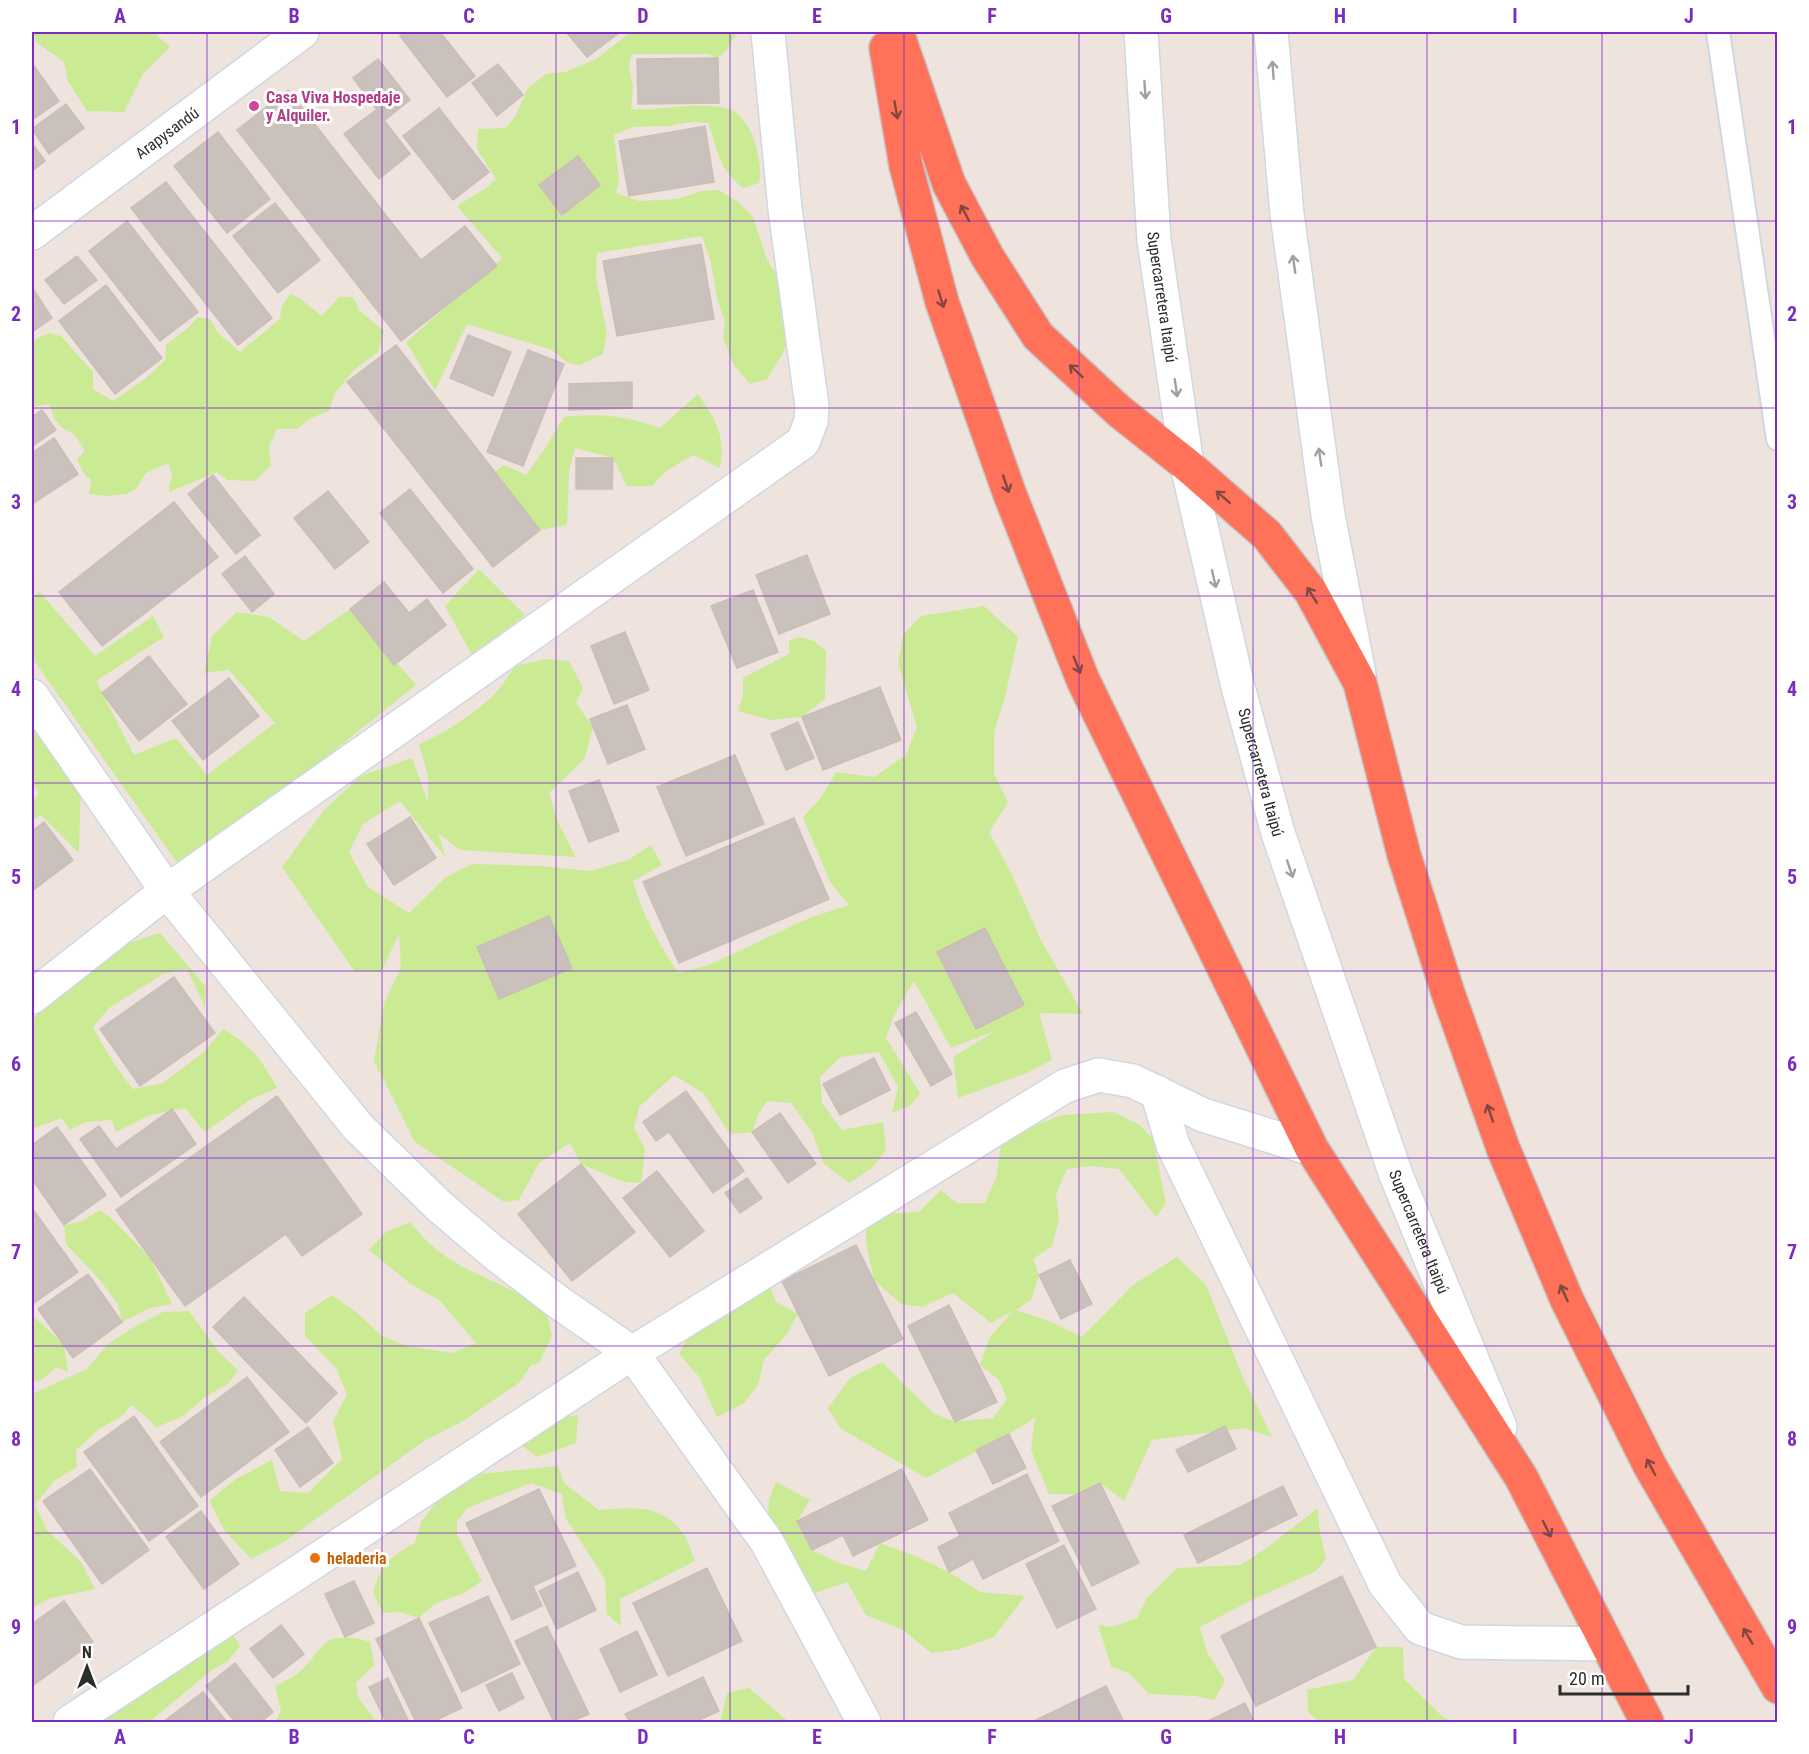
<svg xmlns="http://www.w3.org/2000/svg" width="1809" height="1754" font-family="'Roboto Condensed',sans-serif">
<rect width="100%" height="100%" fill="#efe3dd"/>
<g fill="#caeb94">
<polygon points="33,32 153,32 170,47 143,74 124,112 87,111 68,81 64,62 36,42"/>
<path d="M631,32H737L727,50L718,58L708,54H632L629,65L633,88L631,109C661,111 700,100 729,109C743,114 753,133 756,146C758,158 762,170 759,183L743,188C717,167 719,152 708,123L691,122L669,126L633,127L614,135L619,180L616,193L639,201L677,199L702,191L719,190L737,201L753,217L767,260L789,291L799,316L783,353L767,379L750,384L734,365L723,338L725,321L718,302L711,263L702,236L597,253L596,279L607,333L603,354L580,365L568,363L552,350L467,324L435,390L406,342L502,258L457,206L486,188L496,179L477,149L478,129L506,128L516,115L528,88L546,74L565,72L596,59Z"/>
<polygon points="290,294 299,298 322,316 339,297 353,297 360,311 384,331 378,352 354,370 335,393 329,411 311,418 297,429 277,429 269,447 271,465 255,481 227,480 217,472 169,492 169,486 172,474 168,463 146,473 136,489 127,494 106,496 89,494 91,480 84,474 77,459 85,451 75,435 64,429 55,420 49,404 32,407 32,341 49,333 61,336 93,372 93,389 113,401 145,379 165,360 166,345 189,327 198,317 210,319 218,333 240,352 280,319 281,308"/>
<path d="M698,394C716,420 726,436 720,468L693,455L665,472L652,486H627L613,458L575,448L569,471L567,525L540,530L495,472L504,465L526,475L544,450L564,417C603,413 623,416 660,428Z"/>
<polygon points="479,569 525,615 472,655 445,606"/>
<polygon points="39,591 95,656 153,616 164,637 96,681 134,755 176,738 207,775 275,723 229,670 204,673 212,636 237,612 269,617 304,641 350,609 416,685 183,871 32,658 32,599"/>
<path d="M984,606L1018,637L1005,697L994,732V774L1008,802L989,832L1012,875L1041,940L1083,1014L1039,1013L1052,1060L1027,1073L958,1098L953,1057L997,1030L951,1048L914,981L894,1015L886,1038L920,1093L911,1105L892,1113L898,1087L879,1052L841,1057L820,1077L822,1103L842,1130L883,1122L886,1150L872,1168L849,1183L824,1164L812,1132L791,1103L767,1101L758,1115L752,1132L730,1134L703,1093L674,1075L639,1107L634,1128L645,1149L641,1183L624,1182L581,1164L570,1143L539,1163L519,1200L504,1202L415,1142L374,1061L384,1003L401,968L399,934L381,972H355L282,867L324,810L361,776L412,758L428,802V775L419,744C444,734 482,709 499,689C505,682 510,673 515,666L546,659L569,661L583,688L576,703L593,727L585,758L549,793L558,822L576,857L460,850L438,833L446,858L400,801L363,824L349,852L368,887L409,913L446,877L472,864L540,866L591,871L628,860L651,845L662,865L633,881C642,915 659,943 678,973L709,965L809,918L849,905L830,882L803,817L820,799L836,772L874,777L906,755L917,727L898,663L903,635L921,616Z"/>
<polygon points="799,637 814,641 826,651 825,699 802,717 770,720 738,711 743,695 743,678 789,654 789,641"/>
<polygon points="32,700 81,778 79,853 41,815 32,821 32,801 39,794 32,782"/>
<path d="M160,933L206,987L205,1007L187,969L163,974L109,1008L93,1027C105,1050 117,1069 133,1089L163,1083L204,1052L223,1029C252,1046 261,1059 277,1088L250,1100L205,1132L185,1108L150,1115L116,1132L112,1120L86,1122L70,1130L62,1118L32,1129V1019L129,943Z"/>
<polygon points="1113,1112 1140,1125 1153,1139 1166,1203 1156,1217 1119,1169 1090,1166 1067,1169 1056,1194 1059,1219 1052,1246 1033,1259 1039,1275 1031,1300 1016,1310 1049,1321 1082,1337 1133,1285 1177,1257 1206,1285 1244,1380 1272,1437 1244,1428 1152,1440 1124,1501 1100,1483 1078,1494 1049,1494 1031,1450 1035,1418 1009,1434 926,1478 841,1429 828,1408 850,1378 882,1362 933,1413 955,1422 993,1418 1007,1399 999,1380 980,1365 990,1337 1013,1311 991,1323 953,1293 921,1307 901,1304 874,1280 866,1242 866,1215 919,1212 941,1190 957,1203 985,1203 996,1178 1002,1137 1063,1115"/>
<polygon points="100,1210 111,1218 151,1259 172,1304 150,1308 122,1322 118,1304 99,1279 66,1244 64,1225 80,1222"/>
<path d="M410,1222C443,1264 470,1269 515,1292C526,1297 537,1306 547,1313L552,1336L539,1363L531,1365L520,1382L463,1421L424,1441L284,1542L251,1559L225,1531L209,1501L236,1479L272,1460L280,1491L308,1493L342,1459L333,1421L347,1395L336,1368L305,1336V1313L332,1295L356,1312L382,1336L407,1346L452,1353L476,1343L439,1300L412,1285L369,1250L386,1232Z"/>
<polygon points="769,1285 776,1302 798,1314 787,1334 764,1360 758,1385 744,1403 717,1417 699,1377 679,1354 691,1331 719,1321 740,1298"/>
<polygon points="189,1311 219,1352 238,1370 229,1383 205,1397 183,1416 155,1428 151,1421 131,1405 122,1416 99,1429 76,1450 77,1467 54,1481 35,1505 47,1530 81,1562 95,1589 51,1598 32,1608 32,1394 87,1369 108,1344 136,1326 163,1312"/>
<polygon points="32,1315 64,1345 68,1372 57,1367 40,1381 32,1382"/>
<polygon points="578,1415 576,1443 537,1457 516,1441 548,1419"/>
<path d="M558,1466L564,1483L599,1510C631,1508 659,1503 681,1531C688,1538 691,1552 695,1561L620,1599L621,1626L607,1614L605,1579L566,1519L562,1494L531,1483L467,1508L457,1522V1535L482,1581L462,1594L436,1603L419,1618L399,1612L383,1613L373,1593C381,1565 389,1557 415,1543L421,1522L445,1491L479,1474Z"/>
<polygon points="776,1482 810,1500 797,1521 812,1550 839,1563 866,1571 880,1543 913,1555 949,1572 980,1592 1025,1596 994,1637 960,1649 931,1653 903,1630 866,1615 847,1582 812,1594 767,1542 769,1499"/>
<polygon points="1318,1508 1319,1527 1326,1559 1316,1571 1250,1601 1200,1627 1207,1652 1225,1681 1214,1700 1195,1696 1149,1694 1130,1674 1111,1666 1098,1625 1112,1627 1137,1618 1147,1598 1177,1568 1241,1565 1265,1549"/>
<polygon points="227,1624 240,1646 228,1661 212,1670 149,1722 96,1722 170,1672 189,1664 203,1646"/>
<path d="M335,1638H356L370,1642L374,1665L356,1683L358,1698L377,1722H336L333,1720L331,1722H275L281,1710L275,1686C286,1681 295,1676 304,1668C315,1657 320,1643 335,1638Z"/>
<polygon points="1376,1647 1403,1647 1404,1679 1443,1717 1452,1722 1319,1722 1308,1712 1307,1690 1353,1680"/>
<polygon points="749,1688 789,1722 720,1722 727,1693"/>
</g>
<g fill="#cac1bc" stroke="#cbbeb6" stroke-width="1.5">
<polygon points="405,32 440,32 475,76 447,97 400,36"/>
<polygon points="566,32 620,32 587,57"/>
<polygon points="718,58 719,103 638,104 637,59"/>
<polygon points="378,59 410,100 385,120 353,78"/>
<polygon points="32,63 59,101 32,120"/>
<polygon points="498,64 523,95 497,116 472,83"/>
<polygon points="288,90 421,260 465,226 497,266 401,341 237,130"/>
<polygon points="66,104 84,128 49,154 32,129"/>
<polygon points="439,108 489,172 453,200 403,136"/>
<polygon points="376,110 410,154 379,179 344,134"/>
<polygon points="705,126 714,182 629,196 619,141"/>
<polygon points="218,132 270,199 227,233 174,166"/>
<polygon points="32,143 45,161 32,171"/>
<polygon points="578,156 600,185 562,215 539,185"/>
<polygon points="166,182 272,318 238,345 131,208"/>
<polygon points="275,203 320,260 278,293 233,236"/>
<polygon points="127,221 198,312 160,341 89,251"/>
<polygon points="701,244 714,319 617,336 603,261"/>
<polygon points="77,256 97,280 64,304 45,280"/>
<polygon points="106,285 162,358 115,394 59,321"/>
<polygon points="34,290 52,318 32,332 32,292"/>
<polygon points="468,335 511,352 493,396 450,378"/>
<polygon points="396,345 540,530 493,567 347,382"/>
<polygon points="528,350 564,364 523,466 487,452"/>
<polygon points="632,382 632,408 569,410 569,384"/>
<polygon points="42,410 56,430 34,445 32,441 32,417"/>
<polygon points="54,438 78,474 32,504 32,453"/>
<polygon points="576,458 613,458 612,489 576,489"/>
<polygon points="213,475 260,535 236,554 188,494"/>
<polygon points="410,489 473,569 443,593 380,513"/>
<polygon points="328,491 369,542 335,569 294,518"/>
<polygon points="174,502 218,557 102,646 59,592"/>
<polygon points="807,555 830,614 779,634 756,575"/>
<polygon points="245,556 274,594 252,612 222,574"/>
<polygon points="384,582 409,613 427,599 446,625 394,665 350,609"/>
<polygon points="753,590 778,652 737,668 711,606"/>
<polygon points="625,632 649,690 614,704 591,646"/>
<polygon points="149,656 187,704 139,741 102,693"/>
<polygon points="229,678 259,716 203,760 172,721"/>
<polygon points="880,687 901,740 823,770 802,717"/>
<polygon points="627,705 645,749 608,764 590,719"/>
<polygon points="798,722 814,758 786,770 771,734"/>
<polygon points="735,755 764,824 686,856 657,787"/>
<polygon points="599,780 619,831 589,842 569,791"/>
<polygon points="410,817 436,858 394,885 367,844"/>
<polygon points="794,818 829,899 679,963 643,882"/>
<polygon points="44,822 73,860 32,891 32,831"/>
<polygon points="549,916 572,968 499,999 477,947"/>
<polygon points="985,928 1024,1005 976,1029 937,952"/>
<polygon points="174,977 215,1033 140,1086 100,1029"/>
<polygon points="916,1012 952,1074 931,1086 895,1023"/>
<polygon points="874,1058 890,1090 840,1115 823,1084"/>
<polygon points="686,1091 744,1171 713,1193 669,1132 656,1141 643,1122"/>
<polygon points="277,1096 362,1214 302,1256 286,1234 185,1306 116,1210"/>
<polygon points="172,1109 196,1144 121,1197 80,1139 99,1126 116,1149"/>
<polygon points="780,1113 816,1164 788,1183 752,1132"/>
<polygon points="57,1127 106,1195 64,1225 32,1179 32,1145"/>
<polygon points="581,1164 635,1232 572,1281 518,1214"/>
<polygon points="657,1171 704,1231 670,1257 623,1198"/>
<polygon points="747,1178 762,1198 740,1213 725,1193"/>
<polygon points="32,1208 78,1272 34,1303 32,1300"/>
<polygon points="856,1245 903,1339 829,1376 782,1281"/>
<polygon points="1070,1260 1092,1304 1061,1319 1039,1275"/>
<polygon points="88,1274 122,1322 73,1358 38,1309"/>
<polygon points="244,1297 337,1393 306,1423 213,1327"/>
<polygon points="949,1305 997,1402 955,1422 908,1326"/>
<polygon points="247,1377 289,1432 201,1497 160,1442"/>
<polygon points="134,1416 198,1506 149,1541 84,1452"/>
<polygon points="1225,1426 1236,1449 1188,1472 1176,1450"/>
<polygon points="308,1427 333,1463 300,1487 275,1450"/>
<polygon points="1009,1434 1026,1468 993,1484 976,1450"/>
<polygon points="90,1469 149,1550 102,1584 43,1501"/>
<polygon points="902,1469 928,1520 853,1556 843,1535 812,1550 797,1521"/>
<polygon points="1027,1474 1059,1541 983,1579 973,1559 949,1572 938,1547 960,1536 949,1513"/>
<polygon points="1100,1483 1139,1563 1092,1586 1052,1506"/>
<polygon points="1283,1486 1297,1515 1198,1563 1184,1535"/>
<polygon points="539,1489 576,1566 533,1586 542,1606 512,1620 466,1523"/>
<polygon points="201,1511 239,1564 204,1589 166,1537"/>
<polygon points="1064,1545 1096,1609 1057,1628 1026,1564"/>
<polygon points="707,1568 742,1641 668,1676 633,1603"/>
<polygon points="578,1572 596,1610 557,1629 539,1591"/>
<polygon points="1342,1576 1376,1647 1256,1706 1221,1636"/>
<polygon points="354,1581 374,1623 345,1637 325,1594"/>
<polygon points="488,1596 520,1664 462,1692 429,1623"/>
<polygon points="64,1601 93,1642 32,1686 32,1624"/>
<polygon points="419,1618 462,1708 432,1722 416,1722 376,1639"/>
<polygon points="281,1625 304,1654 273,1678 250,1649"/>
<polygon points="547,1626 589,1714 570,1722 554,1722 515,1641"/>
<polygon points="637,1631 657,1675 620,1692 600,1649"/>
<polygon points="235,1663 273,1712 261,1722 235,1722 206,1686"/>
<polygon points="512,1673 524,1698 499,1711 486,1685"/>
<polygon points="703,1677 719,1711 695,1722 630,1722 625,1714"/>
<polygon points="388,1678 409,1722 386,1722 369,1687"/>
<polygon points="1106,1686 1124,1722 1032,1722"/>
<polygon points="203,1692 227,1722 163,1722"/>
<polygon points="1245,1703 1254,1722 1206,1722"/>
</g>
<g fill="none" stroke-linecap="round" stroke-linejoin="round">
<defs>
<polyline id="lane" points="1718,32 1778,439"/>
<g id="street">
<path id="s1" d="M32,233L302,32"/>
<polyline points="32,696 167,891 358,1127 439,1206 493,1252 558,1302 632,1353 767,1542 864,1722"/>
<polyline points="32,997 167,891 803,442 811,421 812,406 785,209 768,32"/>
<polyline points="1157,1092 1173,1145 1385,1584 1420,1628 1461,1642 1607,1644"/>
<polyline points="70,1722 632,1353 1065,1086 1099,1075 1133,1081 1203,1115 1312,1149"/>
</g>
<g id="secondary">
<path id="s2" d="M1141,32L1154,240L1187,465L1238,687L1278,833L1396,1175L1500,1427"/>
<polyline points="1271,32 1287,214 1328,515 1359,674"/>
</g>
<g id="highway">
<polyline points="897,32 949,184 987,256 1038,336 1119,411 1187,465 1267,535 1311,592 1360,683 1404,855 1448,993 1503,1148 1567,1300 1650,1466 1778,1687"/>
<polyline points="886,48 906,166 942,302 1009,492 1083,680 1312,1149 1521,1477 1647,1722"/>
</g>
</defs>
<use href="#lane" stroke="#cfd8e2" stroke-width="26"/>
<use href="#street" stroke="#cfd8e2" stroke-width="36"/>
<use href="#secondary" stroke="#cfd8e2" stroke-width="36"/>
<use href="#highway" stroke="#c4c4c4" stroke-width="36"/>
<use href="#lane" stroke="#fff" stroke-width="22"/>
<use href="#street" stroke="#fff" stroke-width="33"/>
<use href="#secondary" stroke="#fff" stroke-width="33"/>
<use href="#highway" stroke="#ff7259" stroke-width="33"/>
</g>
<defs><path id="oneway-shaft" d="M-6 0H5M1.5-3L5.5 0L1.5 3" fill="none" stroke-width="1.6" stroke-linecap="round" stroke-linejoin="round" transform="scale(1.5)"/></defs>
<g stroke="#a0a0a0">
<use href="#oneway-shaft" transform="translate(1273 70) rotate(-94)"/>
<use href="#oneway-shaft" transform="translate(1145 90) rotate(86)"/>
<use href="#oneway-shaft" transform="translate(1294 264) rotate(-98)"/>
<use href="#oneway-shaft" transform="translate(1176 388) rotate(82)"/>
<use href="#oneway-shaft" transform="translate(1320 457) rotate(-98)"/>
<use href="#oneway-shaft" transform="translate(1214 579) rotate(77)"/>
<use href="#oneway-shaft" transform="translate(1290 869) rotate(71)"/>
</g>
<g stroke="#80483e">
<use href="#oneway-shaft" transform="translate(896 110) rotate(80)"/>
<use href="#oneway-shaft" transform="translate(965 213) rotate(-118)"/>
<use href="#oneway-shaft" transform="translate(941 299) rotate(73)"/>
<use href="#oneway-shaft" transform="translate(1076 371) rotate(-137)"/>
<use href="#oneway-shaft" transform="translate(1006 484) rotate(71)"/>
<use href="#oneway-shaft" transform="translate(1223 497) rotate(-139)"/>
<use href="#oneway-shaft" transform="translate(1312 595) rotate(-122)"/>
<use href="#oneway-shaft" transform="translate(1077 665) rotate(68)"/>
<use href="#oneway-shaft" transform="translate(1490 1113) rotate(-109)"/>
<use href="#oneway-shaft" transform="translate(1564 1293) rotate(-114)"/>
<use href="#oneway-shaft" transform="translate(1651 1467) rotate(-118)"/>
<use href="#oneway-shaft" transform="translate(1547 1529) rotate(63)"/>
<use href="#oneway-shaft" transform="translate(1748 1636) rotate(-120)"/>
</g>
<path fill="none" stroke="#7b2cbf" stroke-width="1.5" stroke-opacity="0.55" d="M207,32V1722M382,32V1722M556,32V1722M730,32V1722M904,32V1722M1079,32V1722M1253,32V1722M1427,32V1722M1602,32V1722M32,221H1778M32,408H1778M32,596H1778M32,783H1778M32,971H1778M32,1158H1778M32,1346H1778M32,1533H1778"/>
<circle fill="#d1479c" stroke="#fff" stroke-width="2" cx="254" cy="106" r="6"/>
<circle fill="#e8710a" stroke="#fff" stroke-width="2" cx="315" cy="1558" r="6"/>
<g text-anchor="middle" stroke-width="6" stroke-linejoin="round" paint-order="stroke">
<g font-size="16" font-weight="bold" fill="#b23c85" stroke="#fff" text-anchor="start">
<text x="266" y="103">Casa Viva Hospedaje<tspan x="266" dy="18">y Alquiler.</tspan></text>
</g>
<g font-size="16" fill="#2c2c2c" stroke="#fff">
<text dy="6" stroke="none"><textPath href="#s1" startOffset="168">Arapysandú</textPath></text>
<text dy="6" stroke="none"><textPath href="#s2" startOffset="266">Supercarretera Itaipú</textPath></text>
<text dy="6" stroke="none"><textPath href="#s2" startOffset="752">Supercarretera Itaipú</textPath></text>
<text dy="6" stroke="none"><textPath href="#s2" startOffset="1238">Supercarretera Itaipú</textPath></text>
</g>
<g font-size="16" font-weight="bold" fill="#c56008" stroke="#fff" text-anchor="start">
<text x="327" y="1564">heladeria</text>
</g>
</g>
<rect width="1809" height="1754" fill="none" stroke="#ffffff" stroke-width="66"/>
<g transform="translate(87 1667)" stroke="#ffffff" stroke-width="4.5" paint-order="stroke">
<path d="M0-4.5L10 22L0 15L-10 22Z" fill="#2c2c2c"/>
<text y="-9" font-size="16" font-weight="bold" text-anchor="middle" fill="#2c2c2c">N</text>
</g>
<path d="M1560 1685v9h128v-9" fill="none" stroke="#2c2c2c" stroke-width="3"/>
<text x="1569" y="1685" font-size="18" fill="#2c2c2c" stroke="#ffffff" stroke-width="4.5" paint-order="stroke">20 m</text>
<rect x="33" y="33" width="1743" height="1688" fill="none" stroke="#7b2cbf" stroke-width="2"/>
<g font-size="20" text-anchor="middle" font-weight="bold" fill="#7b2cbf">
<text x="120" y="23">A</text>
<text x="294" y="23">B</text>
<text x="469" y="23">C</text>
<text x="643" y="23">D</text>
<text x="817" y="23">E</text>
<text x="992" y="23">F</text>
<text x="1166" y="23">G</text>
<text x="1340" y="23">H</text>
<text x="1515" y="23">I</text>
<text x="1689" y="23">J</text>
<text x="16" y="134">1</text>
<text x="1792" y="134">1</text>
<text x="16" y="321">2</text>
<text x="1792" y="321">2</text>
<text x="16" y="509">3</text>
<text x="1792" y="509">3</text>
<text x="16" y="696">4</text>
<text x="1792" y="696">4</text>
<text x="16" y="884">5</text>
<text x="1792" y="884">5</text>
<text x="16" y="1071">6</text>
<text x="1792" y="1071">6</text>
<text x="16" y="1259">7</text>
<text x="1792" y="1259">7</text>
<text x="16" y="1446">8</text>
<text x="1792" y="1446">8</text>
<text x="16" y="1634">9</text>
<text x="1792" y="1634">9</text>
<text x="120" y="1744">A</text>
<text x="294" y="1744">B</text>
<text x="469" y="1744">C</text>
<text x="643" y="1744">D</text>
<text x="817" y="1744">E</text>
<text x="992" y="1744">F</text>
<text x="1166" y="1744">G</text>
<text x="1340" y="1744">H</text>
<text x="1515" y="1744">I</text>
<text x="1689" y="1744">J</text>
</g>
</svg>
